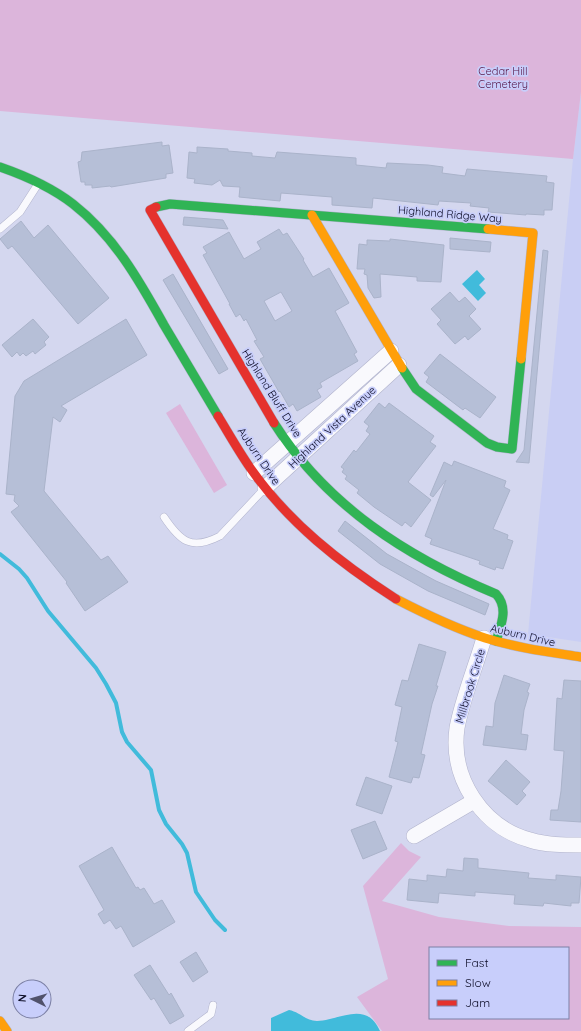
<svg xmlns="http://www.w3.org/2000/svg" width="581" height="1031" font-family="Quicksand,sans-serif">
<rect width="100%" height="100%" fill="#d4d7ef"/>
<polygon fill="#c9cef4" points="581,92 581,642 528,634 573,159"/>
<g fill="#dcb5db" fill-rule="evenodd">
<polygon points="0,0 581,0 581,92 573,159 0,111"/>
<polygon points="180,404 227,485 214,493 166,413"/>
<path d="M401,843L409,851L421,857L382,901L439,917L509,926L581,927V1031H382L357,997L388,979L363,886ZM430,948H568V1018H430Z"/>
</g>
<g fill="#41bbdb">
<polygon points="477,270 485,279 479,285 486,293 478,301 462,284"/>
<path d="M289,1010C300,1012 306,1021 317,1021C338,1021 366,999 380,1031H271V1018Z"/>
</g>
<g fill="none" stroke-linecap="round" stroke-linejoin="round">
<polyline stroke="#41bbdb" stroke-width="4" points="0,554 19,569 27,578 48,611 96,668 106,684 116,703 122,732 127,742 151,770 159,810 166,824 182,844 187,853 196,892 215,920 225,930"/>
</g>
<g fill="#b6bfd7" stroke="#aab3ca" fill-rule="evenodd">
<polygon points="162,142 162,146 169,145 173,173 166,174 166,178 111,187 110,186 92,188 92,185 85,185 85,182 81,182 78,162 81,161 82,152"/>
<polygon points="197,147 228,149 228,151 252,153 252,156 275,158 277,152 356,158 356,165 386,168 387,163 428,165 443,167 442,173 465,176 467,169 547,176 546,182 554,183 552,210 544,210 544,215 526,214 526,215 488,212 489,208 470,206 471,203 439,201 438,205 373,198 372,208 332,205 332,197 281,193 280,201 239,197 240,187 223,186 220,180 212,185 194,183 195,179 187,178 189,152 197,153"/>
<polygon points="184,217 223,220 228,229 183,225"/>
<polygon points="21,221 34,238 48,225 109,298 78,324 12,246 8,249 0,239"/>
<path d="M279,229L283,235L287,233L304,259L303,260L313,277L329,268L349,303L335,311L357,352L354,354L358,361L320,383L322,387L317,390L321,397L297,411L293,404L289,407L280,391L279,392L260,359L264,357L254,341L257,340L246,319L244,321L240,314L236,317L229,304H230L203,255L207,253L203,247L229,232L244,259L261,249L257,242ZM281,292L292,311L275,321L264,301Z"/>
<polygon points="450,238 491,242 490,252 450,249"/>
<polygon points="390,239 444,245 441,282 417,281 417,277 380,274 381,297 374,298 368,288 367,275 364,274 365,269 357,269 359,244 367,245 367,240 390,241"/>
<polygon points="543,250 548,251 529,463 516,462 524,450"/>
<polygon points="173,274 228,369 219,374 163,280"/>
<polygon points="450,292 459,302 465,297 476,309 469,316 481,329 468,340 465,336 455,344 437,324 441,320 431,309"/>
<polygon points="33,319 49,337 44,342 46,345 35,354 33,351 26,356 23,353 20,356 17,352 12,357 2,345"/>
<polygon points="126,319 147,355 61,406 67,410 60,422 53,417 44,491 101,560 108,556 128,582 85,611 66,583 67,582 11,512 19,506 14,501 15,495 6,494 15,396 24,381"/>
<polygon points="440,354 496,397 480,418 465,408 463,410 426,382 429,377 424,373"/>
<polygon points="379,403 385,408 389,403 434,436 430,442 436,446 408,482 431,500 411,527 405,522 402,526 374,507 357,493 359,490 345,479 347,476 342,472 344,469 341,467 354,450 356,452 370,434 366,431 369,426 364,422"/>
<polygon points="454,461 506,481 504,487 510,490 493,529 508,535 507,539 513,541 503,569 496,567 495,570 479,564 480,561 430,544 432,539 425,536 446,480 433,497 430,495 444,462 452,466"/>
<polygon points="345,521 387,554 414,569 436,581 489,604 485,615 428,591 380,564 338,531"/>
<polygon points="419,644 446,652 436,686 438,686 432,704 421,754 425,755 419,778 413,777 411,783 389,777 398,742 395,741 402,707 395,705 402,680 408,681"/>
<polygon points="504,675 530,684 527,692 529,693 524,710 521,734 528,735 526,750 483,745 486,726 493,727 495,703"/>
<polygon points="564,680 581,681 581,822 550,820 551,810 558,810 561,791 564,751 554,750 557,698 562,699"/>
<polygon points="506,760 530,782 522,791 526,795 517,805 488,781"/>
<polygon points="366,777 392,786 382,814 356,805"/>
<polygon points="375,821 387,849 363,859 351,830"/>
<polygon points="112,847 136,888 138,887 140,890 144,888 154,904 162,900 175,922 133,947 121,926 116,929 110,920 104,924 98,914 104,910 79,866"/>
<polygon points="464,858 478,859 478,868 529,873 528,878 556,880 556,875 581,877 579,903 571,903 571,906 544,903 543,906 514,904 515,895 475,892 475,896 439,893 438,903 407,900 409,879 427,881 427,875 446,877 447,869 463,871"/>
<polygon points="196,952 208,972 193,982 180,962"/>
<polygon points="150,965 169,995 171,993 184,1016 170,1024 154,998 151,1000 134,975"/>
</g>
<g fill="none" stroke-linecap="round" stroke-linejoin="round">
<defs>
<g id="lane">
<polyline points="0,229 20,212 38,184"/>
<path d="M164,517C180,541 191,551 220,536L265,488"/>
<polyline points="188,1031 211,1014 213,1005"/>
</g>
<g id="street">
<polyline points="254,473 391,351"/>
<polyline points="265,488 399,365"/>
<path d="M484,638C476,666 462,700 457,728C450,778 482,827 530,840C546,845 564,845 581,845"/>
<polyline points="414,836 474,801"/>
</g>
<g id="fast">
<path d="M0,167C26,176 51,187 73,204C114,236 139,280 164,325C182,355 200,386 218,416"/>
<polyline points="156,207 170,204 488,229"/>
<polyline points="402,368 416,389 487,443 497,447 512,449 521,359"/>
<path d="M274,423C327,506 407,557 496,594C509,608 501,625 496,641"/>
</g>
<g id="slow">
<polyline points="312,215 402,368"/>
<polyline points="488,229 533,233 521,359"/>
<path d="M396,599C425,614 454,628 485,638C517,648 549,652 581,657"/>
<polyline points="0,1021 7,1031"/>
</g>
<g id="jam">
<polyline points="156,207 150,210 274,423"/>
<path d="M218,416C229,434 239,452 251,469C289,523 340,563 396,599"/>
</g>
</defs>
<use href="#lane" stroke="#b1b3cc" stroke-width="8"/>
<use href="#street" stroke="#b1b3cc" stroke-width="16"/>
<use href="#fast" stroke="#b1b3cc" stroke-width="10"/>
<use href="#slow" stroke="#b1b3cc" stroke-width="10"/>
<use href="#jam" stroke="#b1b3cc" stroke-width="10"/>
<use href="#lane" stroke="#f9f9fd" stroke-width="7"/>
<use href="#street" stroke="#f9f9fd" stroke-width="15"/>
<use href="#fast" stroke="#30b455" stroke-width="9"/>
<use href="#slow" stroke="#ff9f0a" stroke-width="9"/>
<use href="#jam" stroke="#e5322d" stroke-width="9"/>
</g>
<g text-anchor="middle" stroke-width="3.5" stroke-linejoin="round" paint-order="stroke">
<g font-size="11" fill="#591849" stroke="#c8cefb">
<text x="503" y="75">Cedar Hill<tspan x="503" dy="13">Cemetery</tspan></text>
</g>
<g font-size="11" fill="#0b0b25" stroke="#c8cefb">
<text transform="translate(450 214) rotate(5)" y="4">Highland Ridge Way</text>
<text transform="translate(272 393) rotate(58)" y="4">Highland Bluff Drive</text>
<text transform="translate(332 427) rotate(-43)" y="4">Highland Vista Avenue</text>
<text transform="translate(259 456) rotate(56)" y="4">Auburn Drive</text>
<text transform="translate(523 635) rotate(13)" y="4">Auburn Drive</text>
<text transform="translate(470 686) rotate(-73)" y="4">Millbrook Circle</text>
</g>
</g>
<rect x="429" y="947" width="140" height="72" fill="#c8cefb" stroke="#7c80a5"/>
<rect x="437" y="960" width="20" height="6" fill="#30b455" stroke="#7c80a5"/>
<text x="465" y="967" font-size="12" fill="#0b0b25">Fast</text>
<rect x="437" y="980" width="20" height="6" fill="#ff9f0a" stroke="#7c80a5"/>
<text x="465" y="987" font-size="12" fill="#0b0b25">Slow</text>
<rect x="437" y="1000" width="20" height="6" fill="#e5322d" stroke="#7c80a5"/>
<text x="465" y="1007" font-size="12" fill="#0b0b25">Jam</text>
<g transform="translate(32 999) rotate(275)"><circle r="19" fill="#c8cefb" stroke="#7c80a5"/>
<path d="M0-3L7 15L0 10L-7 15Z" fill="#51526c"/>
<text y="-6" font-size="11" font-weight="bold" text-anchor="middle" fill="#0b0b25">N</text>
</g>
</svg>
